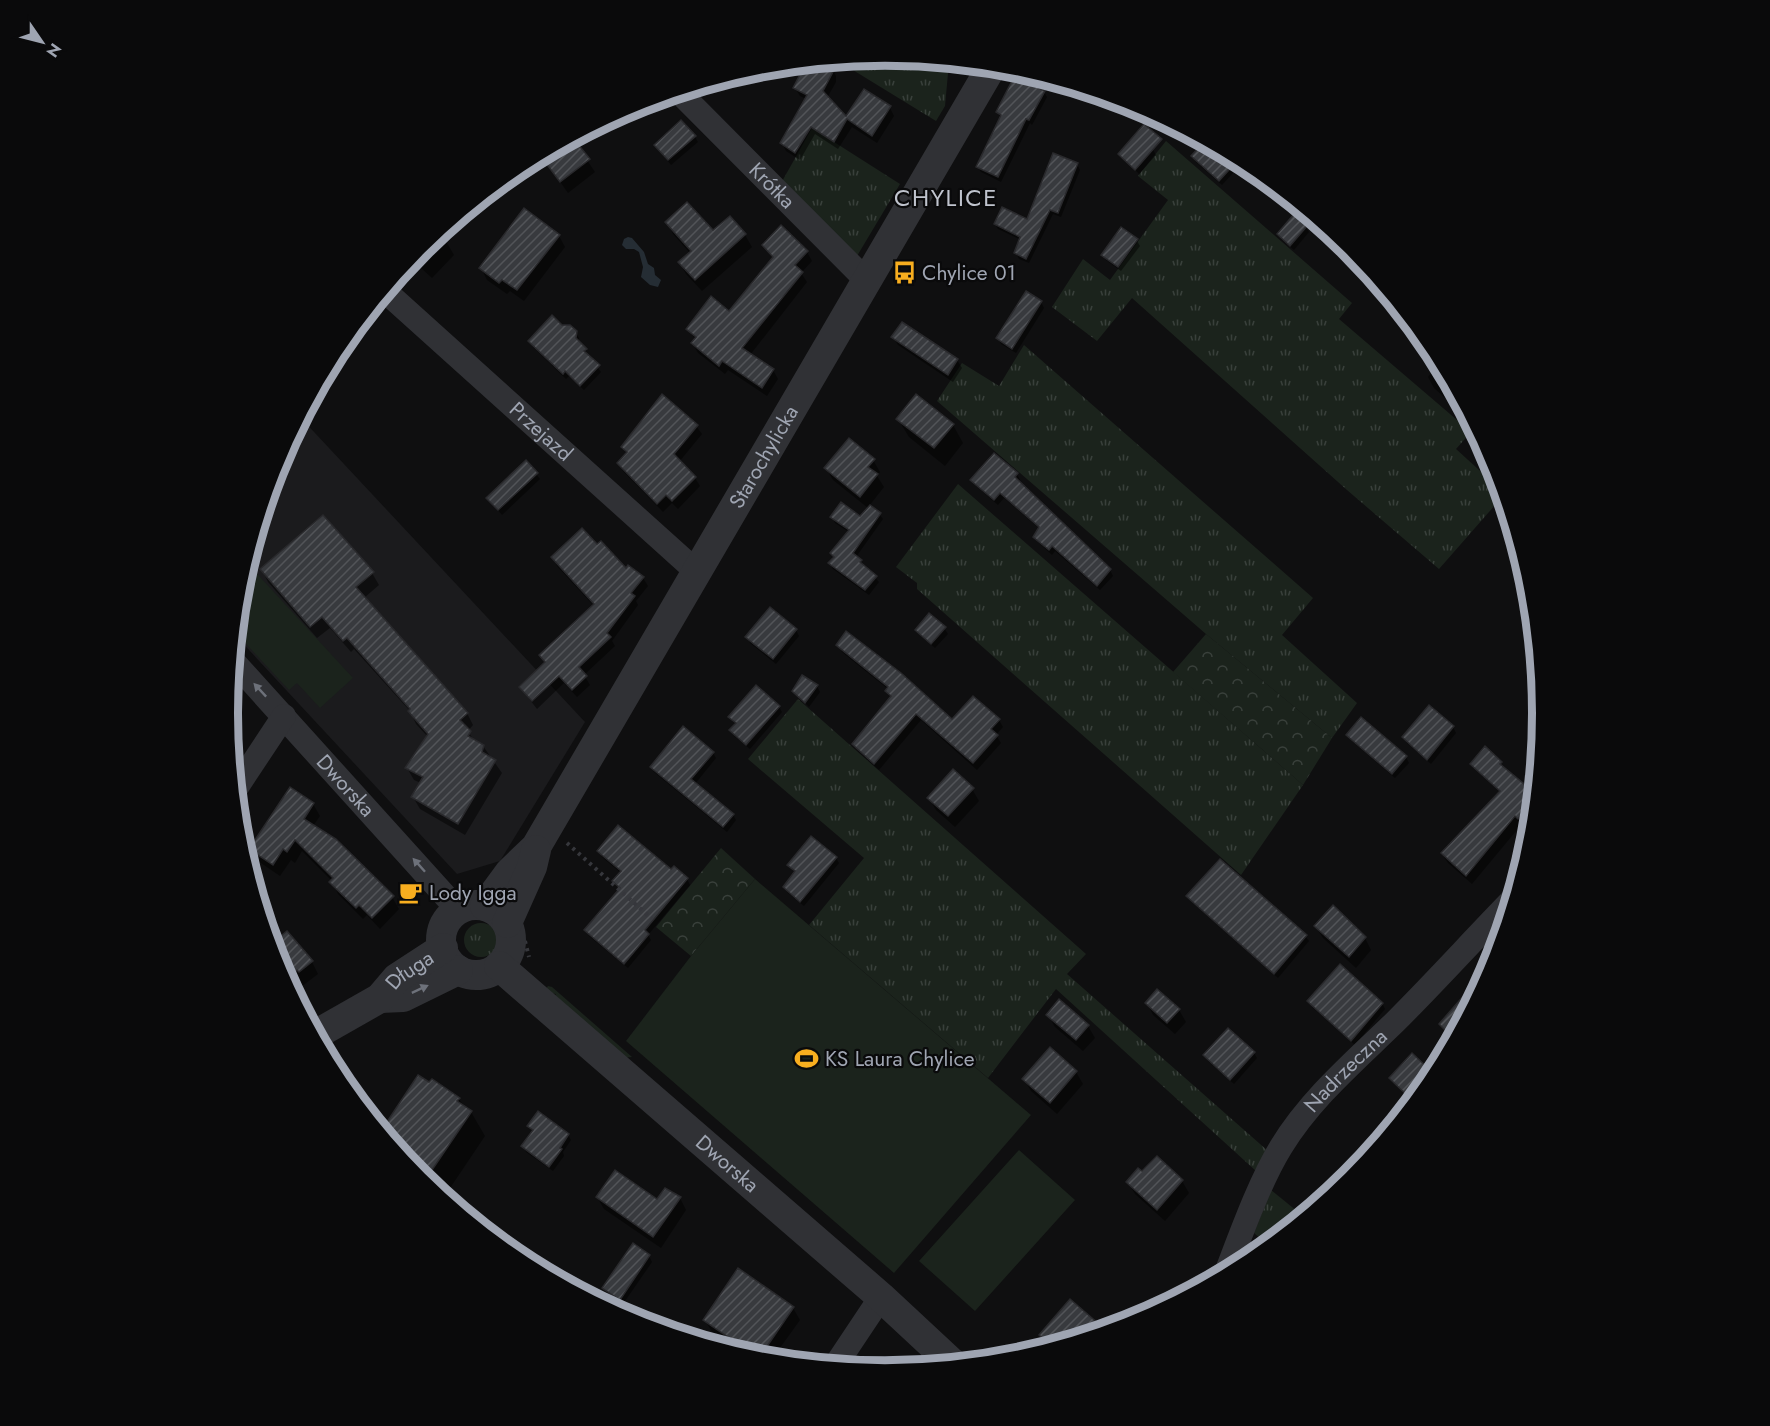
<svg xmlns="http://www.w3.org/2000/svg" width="1770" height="1426" font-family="Jost,sans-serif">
<defs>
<pattern id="grass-tufts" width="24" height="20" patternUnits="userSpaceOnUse" patternTransform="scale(1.5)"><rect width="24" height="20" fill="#1b231c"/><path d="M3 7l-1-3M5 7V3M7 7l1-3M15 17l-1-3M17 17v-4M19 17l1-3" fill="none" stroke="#39403b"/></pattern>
<pattern id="forest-crowns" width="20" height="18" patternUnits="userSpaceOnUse" patternTransform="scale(1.5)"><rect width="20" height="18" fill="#1b231c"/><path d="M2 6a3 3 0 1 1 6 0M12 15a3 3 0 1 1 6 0" fill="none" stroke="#39403b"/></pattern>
<pattern id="building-hatch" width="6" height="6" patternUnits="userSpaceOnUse" patternTransform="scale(1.5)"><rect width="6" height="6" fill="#383a3e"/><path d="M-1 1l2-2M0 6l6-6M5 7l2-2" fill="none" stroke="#525458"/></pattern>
</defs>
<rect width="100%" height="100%" fill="#0f0f10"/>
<polygon fill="#1b1b1d" points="301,418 585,722 500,861 457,874 235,635 240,584 278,461"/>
<g fill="url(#grass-tufts)">
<polygon points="885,56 949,62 945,106 936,121 848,67 853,59"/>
<polygon points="812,128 900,184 857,256 780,185"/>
<polygon points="1166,141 1352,303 1339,319 1471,432 1456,449 1501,490 1503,496 1439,569 1347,490 1132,298 1097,341 1052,307 1083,259 1110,280 1168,200 1138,176"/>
<polygon points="1024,345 1313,598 1282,635 1357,703 1332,738 1206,634 937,401 962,363 999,386"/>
<polygon points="958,484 1303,785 1241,875 917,589 917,583 896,567"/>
<polygon points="798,699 1086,954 1067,974 1268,1151 1256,1171 1056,989 988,1078 809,925 864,858 748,759"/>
<circle cx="481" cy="940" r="17"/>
<polygon points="548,986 552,987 632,1057 621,1058 554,998 556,994 550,993 546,989"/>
<polygon points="1271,1190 1303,1216 1268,1245 1254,1233"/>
</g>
<g fill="url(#forest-crowns)">
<polygon points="1206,634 1332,738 1303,785 1173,672"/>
<polygon points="721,848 755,879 691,956 656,927"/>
</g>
<g fill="#1b231c">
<polygon points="247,563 353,678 320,708 297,683 289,690 235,632 240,584"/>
<polygon points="755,879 1031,1115 894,1273 626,1041 691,956"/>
<polygon points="1019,1150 1075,1200 975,1311 919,1261"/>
</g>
<polygon fill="#252d34" points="628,237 632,238 644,252 648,264 654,268 655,275 661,280 658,287 650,285 641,277 643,267 639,252 634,249 626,249 622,245 624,239"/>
<g fill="#0007">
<polygon points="821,62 831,67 836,76 836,82 827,98 846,118 890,108 894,116 877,143 852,127 838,149 815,134 800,160 786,151 782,143 806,99 800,96 795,88 812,63"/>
<polygon points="1044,92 1047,97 1032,125 1030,123 1001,182 981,172 978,167 1001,118 997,112"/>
<polygon points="695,137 698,142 671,165 656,146"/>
<polygon points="572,138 595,172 568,193 542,156"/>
<polygon points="1133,139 1153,150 1156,155 1139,174 1120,154"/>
<polygon points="1206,143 1243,162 1222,185 1196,162 1193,156"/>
<polygon points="1077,164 1080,170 1061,217 1053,214 1029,263 1019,259 1016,253 1021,240 998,229 995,224 1028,221"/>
<polygon points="667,222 713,233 745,235 752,247 702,291 686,274 680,263 690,253 673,234"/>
<polygon points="1306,227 1309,232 1294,250 1282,240 1278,234"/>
<polygon points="1122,229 1137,241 1140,246 1121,271 1106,260 1103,255"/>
<polygon points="437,234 447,243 454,255 432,278 411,259 420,248"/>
<polygon points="559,236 565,247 524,301 510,291 507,294 487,280 481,268"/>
<polygon points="764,245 807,252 812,261 801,273 807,282 750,355 773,370 778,379 767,396 728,370 725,374 698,353 693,344 696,340 688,329 729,313 773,259"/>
<polygon points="1041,302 1044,308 1016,353 1001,344 998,338"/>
<polygon points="562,327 575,332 579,338 579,343 601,372 584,390 569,376 566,379 533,347 529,341"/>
<polygon points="893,337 957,360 962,368 953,382 898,345"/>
<polygon points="1440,362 1468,415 1465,416 1434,388 1428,377"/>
<polygon points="898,419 953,425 963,443 945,466 909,437"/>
<polygon points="696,426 702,434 679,462 695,478 700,486 678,509 672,503 663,512 623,471 618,463 627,454 623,447"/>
<polygon points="873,460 880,472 877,476 884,487 869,506 879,514 883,519 856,557 879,582 869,595 833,569 830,564 834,558 831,553 849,532 835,523 832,517 860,518 868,508 833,480 826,468"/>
<polygon points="536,474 540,479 502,515 488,498"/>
<polygon points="1017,474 1020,480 1018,482 1110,570 1113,576 1100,590 1055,551 1052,555 1038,542 1035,537 1040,529 1004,498 998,505 975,485 972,480"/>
<polygon points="597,546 626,570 643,578 648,586 636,601 638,605 612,641 615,646 584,675 590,685 577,697 564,683 537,709 520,687 546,663 541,655 594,606 557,566 553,558"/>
<polygon points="262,570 372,573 379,585 364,598 467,713 473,725 468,731 474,741 483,746 502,773 465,835 420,809 413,797 421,783 414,780 407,768 428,737 416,724 410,711 354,649 351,652 330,628 317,638 268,582"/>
<polygon points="944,628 948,634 935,648 920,635 917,630"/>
<polygon points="796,630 799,636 776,664 750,643 747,637"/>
<polygon points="837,645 952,721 999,720 1003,727 996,735 1001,743 977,770 921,720 879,770 858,751 854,744 891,698 887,691 888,689 842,652"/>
<polygon points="817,686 820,692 809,707 793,691"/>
<polygon points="779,707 782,712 750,749 734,736 731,730 736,725 730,717"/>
<polygon points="1453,727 1456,733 1431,764 1407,743 1404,738"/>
<polygon points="1348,735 1406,757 1409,763 1395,778 1351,740"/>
<polygon points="713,753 716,758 695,784 733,815 736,820 727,832 654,772 651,767"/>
<polygon points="972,789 979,801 955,827 936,810 929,798"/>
<polygon points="1534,795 1532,818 1524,827 1521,825 1472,884 1448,863 1442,854"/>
<polygon points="313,804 320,816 313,826 392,897 399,909 380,929 367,915 363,919 338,894 332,881 302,851 295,863 291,860 280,876 258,861 251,850"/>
<polygon points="599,851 671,872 687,879 690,885 648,935 651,940 628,968 589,936 586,930 621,889 614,881 621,873 602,857"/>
<polygon points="836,858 839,863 804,906 788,893 784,887 796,873 789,865"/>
<polygon points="1188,896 1305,936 1309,941 1278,978 1191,901"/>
<polygon points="1316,927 1365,938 1371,950 1356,968 1323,938"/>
<polygon points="312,962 318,974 293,993 277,964"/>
<polygon points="1157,991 1179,1010 1186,1022 1175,1034 1153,1015 1147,1003"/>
<polygon points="1462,1000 1470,1006 1452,1040 1441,1025"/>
<polygon points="1309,1001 1382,1003 1385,1009 1355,1045 1312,1007"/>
<polygon points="1048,1015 1088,1026 1095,1038 1083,1051 1055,1027"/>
<polygon points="1254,1053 1257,1058 1234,1084 1208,1061 1205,1055"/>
<polygon points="1412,1055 1433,1075 1412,1102 1390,1078"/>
<polygon points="1076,1072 1083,1084 1057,1114 1031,1091 1024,1079"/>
<polygon points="430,1085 459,1099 464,1107 471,1112 485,1136 444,1197 420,1178 382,1132"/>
<polygon points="529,1126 568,1135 571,1140 563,1152 564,1156 553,1171 526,1152 523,1146 533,1132"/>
<polygon points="1142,1173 1182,1181 1189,1193 1165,1221 1135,1194 1128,1182"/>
<polygon points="597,1197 658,1201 680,1198 686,1210 661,1248 604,1209"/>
<polygon points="649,1256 652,1262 623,1304 607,1293 604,1288"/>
<polygon points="793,1308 800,1320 772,1359 745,1354 712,1332 705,1320"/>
<polygon points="629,1313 645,1324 627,1317"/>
<polygon points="1098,1326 1101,1331 1050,1347 1040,1335"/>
</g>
<g fill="url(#building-hatch)" stroke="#29292c" stroke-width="1.5">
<polygon points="824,62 835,68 823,91 846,116 864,89 891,106 872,136 847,119 834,142 811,127 795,153 780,143 807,95 793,88 806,63"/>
<polygon points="1015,75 1045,91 1029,120 1026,119 998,177 976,167 1001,115 996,112"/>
<polygon points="681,120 696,136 668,160 654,145"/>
<polygon points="1144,124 1162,139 1135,170 1118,154"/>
<polygon points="573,138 590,159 560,182 540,155"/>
<polygon points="1204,142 1238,160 1219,181 1191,156"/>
<polygon points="1053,153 1078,163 1058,213 1050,210 1026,259 1014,253 1020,237 994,224 1002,207 1027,219"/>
<polygon points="687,202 713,230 730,216 746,234 695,280 678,262 691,251 665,222"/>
<polygon points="524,208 560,235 517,290 502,280 499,283 479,268"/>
<polygon points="1294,214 1307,226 1290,246 1277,234"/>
<polygon points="781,225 808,251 795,265 803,272 742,348 774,369 762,388 722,361 719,366 691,343 696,337 686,329 711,296 729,311 773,257 762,245"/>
<polygon points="1121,227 1138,239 1118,267 1101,255"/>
<polygon points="1026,291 1042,301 1012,349 996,338"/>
<polygon points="552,315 562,325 570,325 577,331 576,338 587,349 584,351 600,365 580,386 565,371 563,374 528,341"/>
<polygon points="902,322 958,359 948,375 891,337"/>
<polygon points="662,394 698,425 674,454 696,477 672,501 666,495 657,504 617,463 627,452 621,447"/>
<polygon points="916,394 954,424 934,448 896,419"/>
<polygon points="849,438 875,459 868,467 878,474 860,497 824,468"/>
<polygon points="994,453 1018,473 1015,477 1111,569 1097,586 1052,546 1049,550 1033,537 1039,527 1000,493 994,500 970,480"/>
<polygon points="526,460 538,473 498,510 486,498"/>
<polygon points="841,502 860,516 870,505 881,513 853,553 862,560 860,562 877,576 865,590 828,563 834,557 830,553 849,530 830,517"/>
<polygon points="323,515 374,572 356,587 468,713 460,720 471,731 468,736 484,745 482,752 496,760 458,824 411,797 423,777 405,768 428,734 408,711 410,709 347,638 343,641 322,617 310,627 260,569"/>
<polygon points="582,528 597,544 601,541 626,568 628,565 644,577 631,593 635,596 607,633 611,637 579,667 587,676 572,690 559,676 532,701 519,687 545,662 539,655 594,604 551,557"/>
<polygon points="770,607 797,629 773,659 745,637"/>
<polygon points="929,613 946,627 931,644 915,630"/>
<polygon points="846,631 901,673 952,719 973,696 1000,719 991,729 998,735 973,763 916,714 874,764 852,744 891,696 885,691 888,687 836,645"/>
<polygon points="802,675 818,685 805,703 792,691"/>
<polygon points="756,685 780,706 746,745 729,730 736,723 728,717"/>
<polygon points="1429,705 1454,726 1427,760 1402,737"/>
<polygon points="1361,717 1407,756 1392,774 1346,735"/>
<polygon points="683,726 714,752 691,779 734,814 723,827 650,767"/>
<polygon points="1485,746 1502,762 1500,764 1535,793 1532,819 1524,812 1518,819 1515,816 1466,876 1441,853 1500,791 1470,764"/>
<polygon points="953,769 974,788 948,816 927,798"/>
<polygon points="290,787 314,803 304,819 336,839 394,896 372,918 359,905 356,908 329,882 333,878 295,840 287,852 283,849 273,865 249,849"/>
<polygon points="618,825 671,869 674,866 688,878 645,930 649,934 624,964 584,930 620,888 612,881 621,871 597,851"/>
<polygon points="811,836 837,857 800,902 783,887 795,871 787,865"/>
<polygon points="1220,859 1307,935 1274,974 1186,896"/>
<polygon points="1333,905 1366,937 1349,957 1314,926"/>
<polygon points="287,931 313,961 299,972 297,970 286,980 277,964 271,944"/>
<polygon points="1340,964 1383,1003 1351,1041 1307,1001"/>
<polygon points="1473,985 1479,989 1453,1038 1439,1024"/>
<polygon points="1157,989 1180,1009 1167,1023 1145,1003"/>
<polygon points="1059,999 1089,1025 1076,1040 1046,1015"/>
<polygon points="1228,1028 1255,1052 1230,1080 1203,1055"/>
<polygon points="1050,1047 1077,1071 1050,1103 1022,1079"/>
<polygon points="1412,1053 1434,1074 1413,1101 1389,1078"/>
<polygon points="418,1075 429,1082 432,1079 460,1098 457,1101 472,1111 428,1176 407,1162 381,1131"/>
<polygon points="538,1111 569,1134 560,1148 562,1149 549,1167 521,1146 533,1130 527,1126"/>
<polygon points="1157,1156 1183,1180 1157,1210 1126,1182 1138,1168 1142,1171"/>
<polygon points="615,1170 657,1199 665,1188 681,1197 653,1237 596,1197"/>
<polygon points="633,1243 650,1255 620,1300 602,1288"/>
<polygon points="738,1268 794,1307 759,1358 703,1320"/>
<polygon points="1070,1299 1100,1325 1091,1334 1051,1346 1039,1335"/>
</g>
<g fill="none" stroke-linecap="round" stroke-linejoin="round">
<g stroke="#36373c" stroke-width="4" stroke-dasharray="3 4.5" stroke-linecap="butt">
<polyline points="567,843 652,919"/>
<polyline points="525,941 529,957"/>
</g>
<g stroke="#303135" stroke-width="24">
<path id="s1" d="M679,92L866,280"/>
<path id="s2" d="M385,291L697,572"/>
<path id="s3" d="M233,661L458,910"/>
<polyline points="235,790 284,716"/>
<path id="s4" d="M1226,1273C1241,1234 1260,1181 1281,1147C1311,1098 1355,1061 1395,1022C1435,982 1473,940 1512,900"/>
<polyline points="835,1366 881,1297"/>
</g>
<g stroke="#303135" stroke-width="30">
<circle cx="476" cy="940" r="35"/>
<path id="s5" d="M485,906L510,872L536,847L992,66"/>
<polyline points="507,923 532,867 536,850"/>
<path id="s6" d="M499,966L881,1297L953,1364"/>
<polyline points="380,998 403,997 458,970"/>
<path id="s7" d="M315,1035L380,998L397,978L443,948"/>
</g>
</g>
<defs><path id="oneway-solid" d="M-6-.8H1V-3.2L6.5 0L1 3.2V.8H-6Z" transform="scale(1.5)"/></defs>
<g fill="#6d717a">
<use href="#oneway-solid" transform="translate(260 690) rotate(-133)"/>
<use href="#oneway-solid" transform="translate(419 865) rotate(-132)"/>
<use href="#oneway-solid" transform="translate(420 989) rotate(-25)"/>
</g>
<defs>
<symbol id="bus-bare" viewBox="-9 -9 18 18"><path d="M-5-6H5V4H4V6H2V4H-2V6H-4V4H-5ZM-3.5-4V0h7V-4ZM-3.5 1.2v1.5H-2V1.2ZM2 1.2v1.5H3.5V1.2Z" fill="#f8ae1f" stroke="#0a0a0b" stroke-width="2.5" paint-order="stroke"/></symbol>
<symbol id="cafe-bare" viewBox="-9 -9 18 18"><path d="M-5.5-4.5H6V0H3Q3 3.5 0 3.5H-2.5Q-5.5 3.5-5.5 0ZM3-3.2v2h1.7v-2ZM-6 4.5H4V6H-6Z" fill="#f8ae1f" stroke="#0a0a0b" stroke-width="2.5" paint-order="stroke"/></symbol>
<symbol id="stadium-bare" viewBox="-9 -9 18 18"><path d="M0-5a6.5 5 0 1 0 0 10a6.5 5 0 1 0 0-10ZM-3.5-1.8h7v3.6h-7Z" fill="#f8ae1f" stroke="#0a0a0b" stroke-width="2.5" paint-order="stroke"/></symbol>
</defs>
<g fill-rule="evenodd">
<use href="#bus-bare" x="888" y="256" width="33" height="33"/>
<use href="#cafe-bare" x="394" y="876" width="33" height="33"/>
<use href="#stadium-bare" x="790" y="1042" width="33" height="33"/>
</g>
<g text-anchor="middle" stroke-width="4.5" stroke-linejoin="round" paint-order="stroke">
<g font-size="21" fill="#9fa5b2" stroke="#0a0a0b">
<text dy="7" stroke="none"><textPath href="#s1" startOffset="132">Krótka</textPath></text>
<text dy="7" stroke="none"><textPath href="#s2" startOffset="210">Przejazd</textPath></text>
<text dy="7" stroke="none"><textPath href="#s5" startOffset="530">Starochylicka</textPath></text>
<text dy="7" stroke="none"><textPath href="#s3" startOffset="168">Dworska</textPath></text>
<text dy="7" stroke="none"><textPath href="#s7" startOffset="116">Długa</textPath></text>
<text dy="7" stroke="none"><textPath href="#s4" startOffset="238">Nadrzeczna</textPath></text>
<text dy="7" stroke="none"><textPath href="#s6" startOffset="302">Dworska</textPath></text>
</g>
<g font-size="21" fill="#9fa5b2" stroke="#0a0a0b" text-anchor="start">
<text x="922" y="280">Chylice 01</text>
<text x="429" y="900">Lody Igga</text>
<text x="825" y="1066">KS Laura Chylice</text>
</g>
<g font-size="24" letter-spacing="1.5" fill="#c0c4ce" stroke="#0a0a0b">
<text x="946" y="206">CHYLICE</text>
</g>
</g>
<path d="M0 0H1770V1426H0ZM238 713a647 647 0 1 1 1294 0a647 647 0 1 1-1294 0Z" fill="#0a0a0b" fill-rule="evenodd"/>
<path fill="none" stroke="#9fa5b2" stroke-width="8" d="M238 713a647 647 0 1 1 1294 0a647 647 0 1 1-1294 0Z"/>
<g transform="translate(42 42) rotate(125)" stroke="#0a0a0b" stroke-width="4.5" paint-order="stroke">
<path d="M0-4.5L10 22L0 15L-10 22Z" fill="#9fa5b2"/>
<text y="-9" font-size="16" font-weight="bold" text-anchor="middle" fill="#9fa5b2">N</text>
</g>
</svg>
